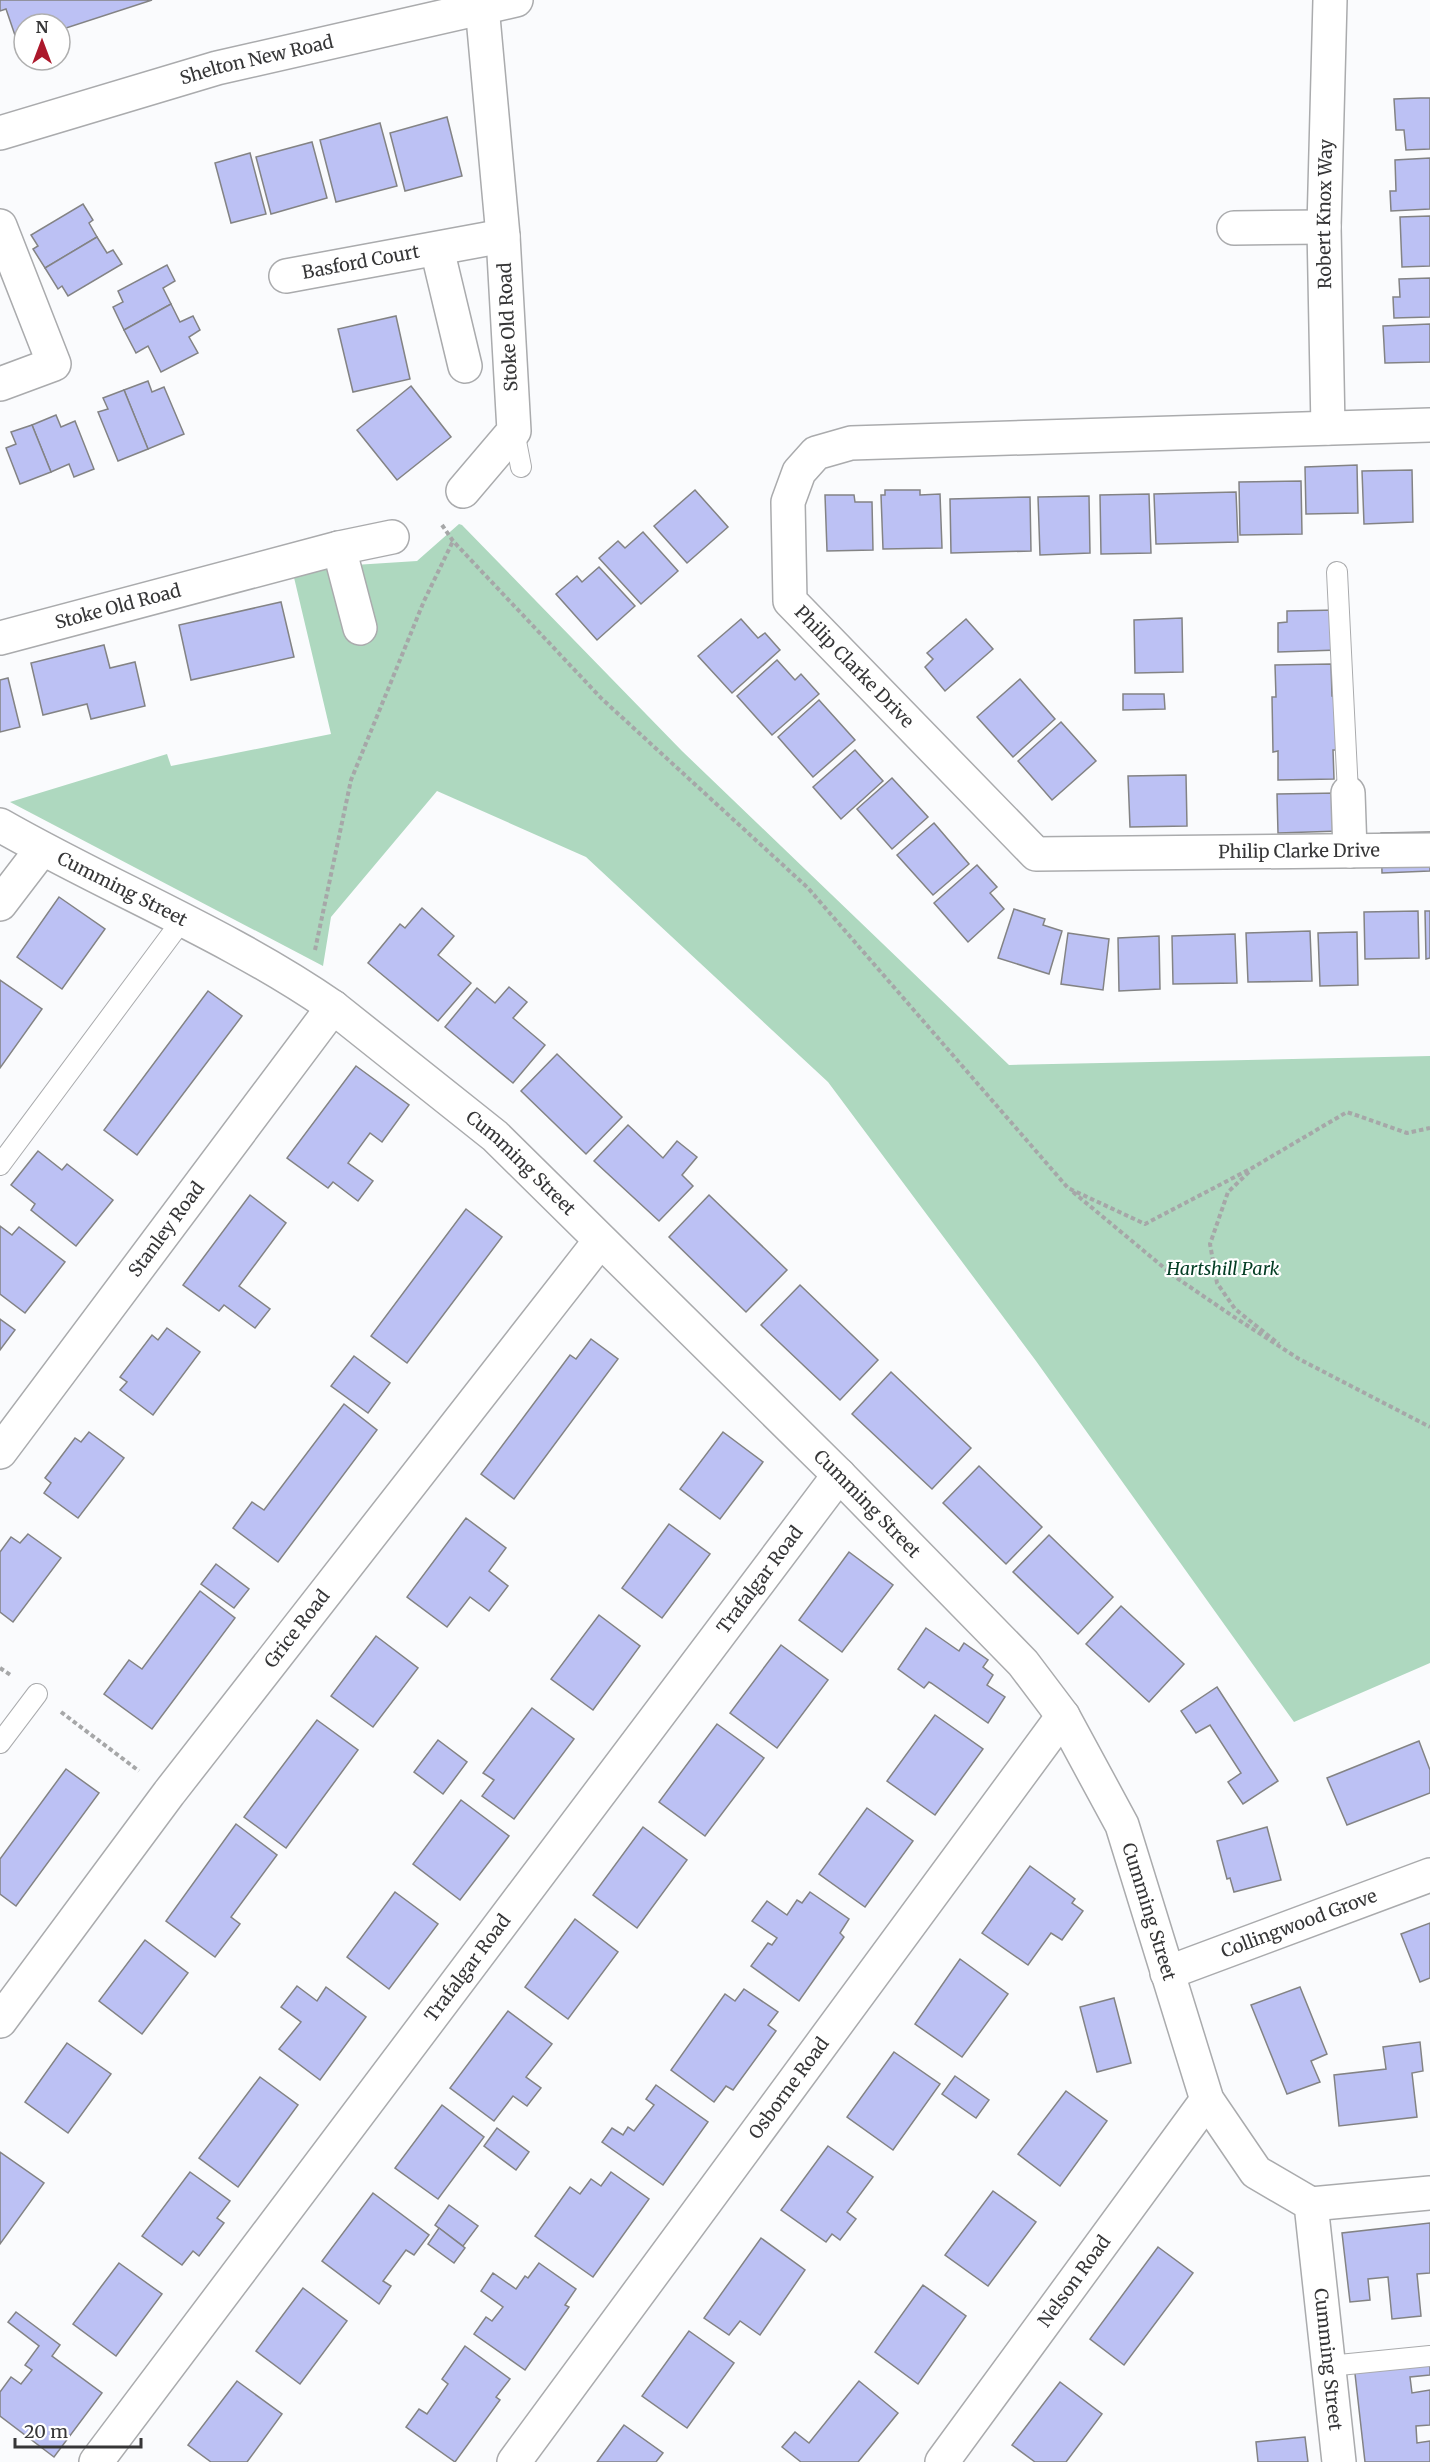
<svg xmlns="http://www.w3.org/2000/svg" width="1430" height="2462" font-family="Merriweather,serif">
<rect width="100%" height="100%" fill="#fafbfd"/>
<polygon fill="#aed8bf" points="459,524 462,525 682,751 1009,1065 1430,1056 1430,1663 1294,1722 1036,1361 828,1082 586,857 437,791 331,917 323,966 10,802 167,754 171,766 331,734 292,569 417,561"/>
<g fill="#bcc1f4" stroke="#838384" stroke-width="1.5">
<polygon points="0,0 152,0 60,30 60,24 24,24 24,42 18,44 6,9 0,11"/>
<polygon points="1420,98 1430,98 1430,149 1406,150 1404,130 1396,130 1394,99"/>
<polygon points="447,117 462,176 405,191 390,133"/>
<polygon points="380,123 397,186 336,202 320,140"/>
<polygon points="312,142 327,198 271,214 256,157"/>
<polygon points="250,153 266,214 231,223 215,163"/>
<polygon points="1430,158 1430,209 1391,211 1390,191 1396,191 1395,160"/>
<polygon points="83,204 93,220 89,223 97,237 45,268 33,249 38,246 31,235"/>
<polygon points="1430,216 1430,266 1402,267 1400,217"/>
<polygon points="97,237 107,253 113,250 122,264 68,296 62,286 58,289 45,268"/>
<polygon points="167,265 175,281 163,288 171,304 124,330 113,307 123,302 118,291"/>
<polygon points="1430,278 1430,317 1394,318 1393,297 1400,297 1399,279"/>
<polygon points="171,304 180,322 193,316 200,330 189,337 198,353 161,372 148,346 136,353 124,330"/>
<polygon points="396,316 410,379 353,392 338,329"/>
<polygon points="1430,324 1430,362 1385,363 1383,326"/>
<polygon points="148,381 152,392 164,387 184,434 148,449 124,390"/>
<polygon points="411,386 451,437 397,480 357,430"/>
<polygon points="124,390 148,449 118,461 98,412 108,409 103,398"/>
<polygon points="56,415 61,427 75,421 94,469 74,477 69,464 51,472 32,425"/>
<polygon points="32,425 51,472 20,484 6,448 16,444 11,432"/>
<polygon points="1357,465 1358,513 1306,514 1305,467"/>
<polygon points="1412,470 1413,522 1364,524 1362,471"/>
<polygon points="1301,481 1302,534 1240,535 1239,482"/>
<polygon points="695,490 728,527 687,563 654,526"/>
<polygon points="885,490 920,490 920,495 940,494 942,548 883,549 881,495 885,495"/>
<polygon points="1236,492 1238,542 1156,544 1154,494"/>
<polygon points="1149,494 1151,553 1101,554 1100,495"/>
<polygon points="825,495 854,495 855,502 872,502 873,550 827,551"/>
<polygon points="1089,496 1090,553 1040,555 1038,497"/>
<polygon points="1030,497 1031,551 951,553 950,499"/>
<polygon points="643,532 678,571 641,604 599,558 618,541 625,548"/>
<polygon points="599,567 635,606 597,640 556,594 577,576 582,582"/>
<polygon points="281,602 294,657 191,680 179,625"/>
<polygon points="1337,610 1338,650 1278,652 1278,623 1287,622 1287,611"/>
<polygon points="1182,618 1183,672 1135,673 1134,620"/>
<polygon points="741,619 758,638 765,633 780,650 732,693 698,656"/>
<polygon points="966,619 993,649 945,691 925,667 933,659 927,653"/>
<polygon points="104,645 110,668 135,662 145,706 91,719 87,704 43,715 31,663"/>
<polygon points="777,660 795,680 801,674 819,694 772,735 737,696"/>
<polygon points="1331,664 1332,696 1341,696 1342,750 1333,750 1334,779 1278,780 1278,751 1273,752 1272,697 1276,697 1275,665"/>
<polygon points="8,678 20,727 0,732 0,680"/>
<polygon points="1020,679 1055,719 1013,757 977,717"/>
<polygon points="1123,694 1164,694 1165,709 1123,710"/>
<polygon points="819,700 855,740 813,777 778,737"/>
<polygon points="1061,722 1096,761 1052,800 1018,761"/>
<polygon points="855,750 883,781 841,819 813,787"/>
<polygon points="1186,775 1187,826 1130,827 1128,776"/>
<polygon points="892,778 928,817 892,849 857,809"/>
<polygon points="1339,793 1340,831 1278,833 1277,794"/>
<polygon points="934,823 969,864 933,895 897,855"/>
<polygon points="1430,832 1430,871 1382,873 1381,833"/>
<polygon points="977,865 997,887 990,893 1004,909 968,942 934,903"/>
<polygon points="59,897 105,929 62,989 17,957"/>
<polygon points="422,908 454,936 438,955 471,983 438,1021 368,963 400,924 405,928"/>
<polygon points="1014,909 1045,919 1043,925 1062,931 1049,974 998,958"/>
<polygon points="1418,911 1419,958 1365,959 1364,912"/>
<polygon points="1425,911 1430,911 1430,958 1426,959"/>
<polygon points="1310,931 1312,981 1248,982 1246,933"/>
<polygon points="1357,932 1358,985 1320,986 1318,933"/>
<polygon points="1068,933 1109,939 1103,990 1061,984"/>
<polygon points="1235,934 1237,983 1173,984 1172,936"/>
<polygon points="1159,936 1160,989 1119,991 1118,938"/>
<polygon points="0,980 42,1009 0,1068"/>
<polygon points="509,987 527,1002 513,1018 545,1045 513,1083 445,1027 477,988 495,1003"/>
<polygon points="208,991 242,1016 137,1155 104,1130"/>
<polygon points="557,1054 622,1117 586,1154 521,1091"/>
<polygon points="356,1066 409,1105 382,1142 370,1133 348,1163 373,1181 358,1201 333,1182 328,1188 287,1158"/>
<polygon points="628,1125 663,1158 677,1141 697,1157 682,1175 693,1186 659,1221 594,1161"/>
<polygon points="38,1151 62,1170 67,1164 113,1200 76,1246 31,1210 35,1204 11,1185"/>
<polygon points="250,1195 286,1223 239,1286 270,1309 255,1328 224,1305 219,1311 183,1285"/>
<polygon points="709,1195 787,1270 746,1312 669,1237"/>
<polygon points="466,1209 502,1237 407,1363 371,1336"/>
<polygon points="0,1226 12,1235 19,1227 65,1262 25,1313 0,1294"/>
<polygon points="800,1285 878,1360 840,1400 761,1325"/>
<polygon points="0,1319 15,1330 0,1350"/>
<polygon points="167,1328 200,1352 153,1415 120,1390 127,1382 120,1377 152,1335 158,1340"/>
<polygon points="591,1339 618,1359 514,1499 481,1474 570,1355 576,1359"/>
<polygon points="354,1356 390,1383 368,1413 331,1386"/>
<polygon points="891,1372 971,1448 932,1489 852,1414"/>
<polygon points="344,1404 377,1430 278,1562 233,1528 252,1502 264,1510"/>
<polygon points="89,1432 124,1458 78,1518 44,1493 51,1483 45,1478 75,1438 81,1442"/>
<polygon points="723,1432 763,1462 720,1519 680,1489"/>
<polygon points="979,1466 1042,1527 1006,1564 943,1503"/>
<polygon points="466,1518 506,1548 489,1571 508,1586 489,1611 470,1597 447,1627 407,1597"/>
<polygon points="669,1524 710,1554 662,1618 622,1588"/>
<polygon points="28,1534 61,1558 13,1622 0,1612 0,1552 11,1537 20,1543"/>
<polygon points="1049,1535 1113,1597 1078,1634 1013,1572"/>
<polygon points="849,1552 893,1585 842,1652 799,1620"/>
<polygon points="216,1564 249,1589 234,1608 201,1584"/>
<polygon points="200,1591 235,1618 152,1729 104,1694 129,1660 142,1669"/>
<polygon points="1121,1606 1184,1664 1149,1702 1086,1644"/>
<polygon points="599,1615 640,1646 593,1710 551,1679"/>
<polygon points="926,1628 959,1651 964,1643 988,1660 983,1667 993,1675 987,1685 1005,1697 988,1723 931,1683 929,1682 924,1688 898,1669"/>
<polygon points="376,1636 418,1668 373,1727 331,1696"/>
<polygon points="781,1645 828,1680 777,1748 730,1713"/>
<polygon points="1217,1687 1278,1781 1243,1804 1228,1782 1241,1773 1210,1725 1196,1733 1181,1711"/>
<polygon points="532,1708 574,1739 514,1819 482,1796 494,1780 483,1773"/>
<polygon points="935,1715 983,1749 935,1815 887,1781"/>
<polygon points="317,1720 358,1750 286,1848 244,1817"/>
<polygon points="717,1724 764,1758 705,1836 659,1802"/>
<polygon points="438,1740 467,1762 443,1794 414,1772"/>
<polygon points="1419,1741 1430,1770 1430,1793 1347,1825 1327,1778"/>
<polygon points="66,1769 99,1793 16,1906 0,1894 0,1859"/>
<polygon points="461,1800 509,1836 460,1900 413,1864"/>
<polygon points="867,1808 913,1841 865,1907 819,1874"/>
<polygon points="236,1824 277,1855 231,1917 240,1924 215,1957 166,1921"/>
<polygon points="643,1827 687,1860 637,1928 593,1895"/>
<polygon points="1267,1827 1281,1880 1234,1892 1230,1878 1227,1879 1217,1841"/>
<polygon points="1030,1866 1075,1899 1072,1903 1083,1911 1062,1940 1051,1933 1028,1965 982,1933"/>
<polygon points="395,1892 438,1924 389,1989 347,1957"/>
<polygon points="810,1892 849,1919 840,1933 844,1937 799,2001 751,1966 768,1943 772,1945 777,1938 752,1921 767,1901 787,1915 797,1900 802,1903"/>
<polygon points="575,1919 618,1952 568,2019 525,1987"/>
<polygon points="1430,1923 1430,1978 1420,1982 1401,1934"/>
<polygon points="145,1940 188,1973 142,2034 99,2001"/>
<polygon points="960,1959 1008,1994 962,2057 915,2024"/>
<polygon points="297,1986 317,2001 326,1987 366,2017 320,2080 279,2049 301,2022 281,2007"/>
<polygon points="1300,1987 1327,2054 1311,2061 1320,2082 1287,2094 1251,2005"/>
<polygon points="744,1989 778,2012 768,2025 776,2031 733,2090 726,2086 714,2102 671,2070 725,1994 735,2001"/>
<polygon points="1114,1998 1131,2063 1097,2072 1080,2007"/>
<polygon points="508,2011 552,2044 526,2077 541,2088 527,2106 513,2096 494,2121 450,2088"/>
<polygon points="1420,2042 1423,2071 1412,2073 1417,2117 1339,2126 1334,2075 1386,2069 1383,2047"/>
<polygon points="67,2043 111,2074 68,2133 25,2102"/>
<polygon points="894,2052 940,2084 893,2150 847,2117"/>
<polygon points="955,2076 989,2100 976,2118 942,2094"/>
<polygon points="260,2077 298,2105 238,2187 199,2158"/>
<polygon points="656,2085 708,2122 663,2185 602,2142 612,2128 623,2135 628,2127 634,2131 654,2105 646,2099"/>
<polygon points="1066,2091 1107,2121 1060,2186 1018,2154"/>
<polygon points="442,2105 484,2137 438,2199 395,2168"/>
<polygon points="497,2128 529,2152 516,2170 484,2146"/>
<polygon points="828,2146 873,2177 847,2212 856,2219 840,2240 832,2234 826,2242 781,2210"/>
<polygon points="0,2152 44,2183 0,2244"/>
<polygon points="190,2172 230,2201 217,2218 224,2223 199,2256 193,2251 182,2265 142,2236"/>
<polygon points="611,2172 649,2199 593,2277 535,2236 570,2187 580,2194 591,2179 601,2186"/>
<polygon points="993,2191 1036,2222 988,2286 945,2255"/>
<polygon points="373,2193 429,2235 414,2255 406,2250 383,2281 391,2286 379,2304 322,2261"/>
<polygon points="449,2205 478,2226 463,2246 435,2225"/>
<polygon points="1430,2223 1430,2273 1417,2274 1421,2316 1392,2319 1388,2277 1368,2279 1370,2300 1350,2302 1342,2233"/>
<polygon points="439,2228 465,2248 454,2263 428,2244"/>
<polygon points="761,2238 805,2270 760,2335 740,2321 729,2335 704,2318"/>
<polygon points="1158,2247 1193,2273 1124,2365 1090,2339"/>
<polygon points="119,2263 162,2294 116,2356 73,2324"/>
<polygon points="539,2263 576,2289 565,2305 569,2307 525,2370 474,2334 486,2317 492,2321 503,2307 481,2291 493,2273 516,2289 525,2276 528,2278"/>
<polygon points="923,2285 966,2316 918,2384 875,2352"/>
<polygon points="303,2288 347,2321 300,2384 256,2351"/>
<polygon points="16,2312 60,2345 52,2356 102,2393 54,2457 0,2416 0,2392 11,2377 21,2384 32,2370 25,2365 39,2346 8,2322"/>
<polygon points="689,2331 734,2363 687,2428 642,2396"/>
<polygon points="465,2346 510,2379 496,2397 500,2400 455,2462 406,2427 419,2409 427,2414 448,2384 442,2379"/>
<polygon points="1430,2356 1430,2375 1410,2377 1412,2393 1430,2390 1430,2425 1416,2426 1417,2443 1430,2441 1430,2462 1365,2462 1354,2365"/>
<polygon points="237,2381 282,2414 247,2462 211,2462 188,2445"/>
<polygon points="859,2381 898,2413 858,2462 801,2462 782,2447 795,2432 809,2443"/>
<polygon points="1060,2382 1102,2414 1066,2462 1035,2462 1012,2445"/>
<polygon points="624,2425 663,2453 656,2462 597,2462"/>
<polygon points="1305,2437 1308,2462 1258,2462 1256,2442"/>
</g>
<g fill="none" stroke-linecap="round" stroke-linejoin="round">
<defs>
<g id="lane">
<polyline points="514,431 521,467"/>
<polyline points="1337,572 1348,793"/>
<polyline points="0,1165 183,919"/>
<polyline points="0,1743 37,1694"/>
<polyline points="1329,2366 1430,2356"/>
</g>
<g id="street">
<polyline points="0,226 54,364 0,384"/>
<polyline points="1234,228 1324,227"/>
<polyline points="437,249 465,366"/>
<path id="s1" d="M286,276L503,236"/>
<path id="s2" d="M1430,425L851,443L816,453L799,472L788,502L790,601L1036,854L1430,850"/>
<path id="s3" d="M1328,428L1324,227L1330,0"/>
<polyline points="463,491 514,431 503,236 482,6"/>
<polyline points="339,548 360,628"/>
<path id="s4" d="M0,638L339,548L392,537"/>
<polyline points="1348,793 1350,851"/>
<path id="s5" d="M0,825C110,888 229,935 333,1007L495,1136L839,1475L1023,1663L1063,1716L1122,1825L1207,2100L1256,2172L1311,2204L1339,2462"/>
<polyline points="0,904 42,849"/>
<path id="s6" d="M0,1452L333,1007"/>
<path id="s7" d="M1167,1973L1430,1875"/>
<path id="s8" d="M0,2021L169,1793L600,1241"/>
<polyline points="1311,2204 1430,2193"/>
<path id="s9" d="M96,2462L839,1475"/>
<path id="s10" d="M514,2462L1063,1716"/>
<path id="s11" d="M942,2462L1207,2100"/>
</g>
<g id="secondary">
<path id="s12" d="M0,133L217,68L516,0"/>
</g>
</defs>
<use href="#lane" stroke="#aaabad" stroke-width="22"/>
<use href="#street" stroke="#aaabad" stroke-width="36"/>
<use href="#secondary" stroke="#aaabad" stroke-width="36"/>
<g stroke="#a6a7a8" stroke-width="4" stroke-dasharray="4.5 3" stroke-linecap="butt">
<polyline points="442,525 453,541 602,699 808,888 1068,1188 1145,1224 1252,1168 1347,1112 1407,1133 1430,1128"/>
<polyline points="315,950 351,780 424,601 453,541"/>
<polyline points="1249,1172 1228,1192 1210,1244 1217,1283 1235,1309 1279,1344"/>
<polyline points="1073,1192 1174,1276 1231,1315 1299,1359 1430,1427"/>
<polyline points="0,1668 12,1676"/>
<polyline points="61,1712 139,1771"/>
</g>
<use href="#lane" stroke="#fff" stroke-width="20"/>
<use href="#street" stroke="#fff" stroke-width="33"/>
<use href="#secondary" stroke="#fff" stroke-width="33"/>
</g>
<g text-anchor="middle" stroke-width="4.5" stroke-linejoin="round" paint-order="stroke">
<g font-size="18" fill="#363637" stroke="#fff">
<text dy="6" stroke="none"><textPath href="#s12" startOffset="267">Shelton New Road</textPath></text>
<text dy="6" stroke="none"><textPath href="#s3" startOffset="214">Robert Knox Way</textPath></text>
<text dy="6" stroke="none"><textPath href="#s1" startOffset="76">Basford Court</textPath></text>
<text transform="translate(508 327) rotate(-93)" y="6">Stoke Old Road</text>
<text dy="6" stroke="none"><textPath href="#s4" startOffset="122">Stoke Old Road</textPath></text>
<text dy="6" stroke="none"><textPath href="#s2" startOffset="864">Philip Clarke Drive</textPath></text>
<text dy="6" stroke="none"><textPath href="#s2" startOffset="1388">Philip Clarke Drive</textPath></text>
<text dy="6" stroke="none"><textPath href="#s5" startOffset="138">Cumming Street</textPath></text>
<text dy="6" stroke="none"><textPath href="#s5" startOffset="624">Cumming Street</textPath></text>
<text dy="6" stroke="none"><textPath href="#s6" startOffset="278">Stanley Road</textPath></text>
<text dy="6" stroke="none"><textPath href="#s5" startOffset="1110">Cumming Street</textPath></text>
<text dy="6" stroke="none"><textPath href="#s9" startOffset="1104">Trafalgar Road</textPath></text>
<text dy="6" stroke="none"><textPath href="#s8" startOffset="492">Grice Road</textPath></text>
<text dy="6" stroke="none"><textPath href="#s5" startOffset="1614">Cumming Street</textPath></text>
<text dy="6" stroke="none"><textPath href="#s7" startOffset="141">Collingwood Grove</textPath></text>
<text dy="6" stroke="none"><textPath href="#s9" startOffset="618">Trafalgar Road</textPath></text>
<text dy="6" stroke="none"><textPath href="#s10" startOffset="464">Osborne Road</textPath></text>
<text dy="6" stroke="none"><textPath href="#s11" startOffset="224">Nelson Road</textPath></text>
<text dy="6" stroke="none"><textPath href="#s5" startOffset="2118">Cumming Street</textPath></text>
</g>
<g font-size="18" font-style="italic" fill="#043e25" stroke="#fff">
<text x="1223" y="1275">Hartshill Park</text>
</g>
</g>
<g transform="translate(42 42)"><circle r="28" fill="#ffffff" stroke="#afafaf" stroke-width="1.5"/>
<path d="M0-4.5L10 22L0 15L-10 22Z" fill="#ac182b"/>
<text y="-9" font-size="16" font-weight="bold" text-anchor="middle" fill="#363637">N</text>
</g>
<path d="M15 2438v9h126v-9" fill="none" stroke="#363637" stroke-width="3"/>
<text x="24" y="2438" font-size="18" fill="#363637" stroke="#ffffff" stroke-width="4.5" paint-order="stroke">20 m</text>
</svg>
